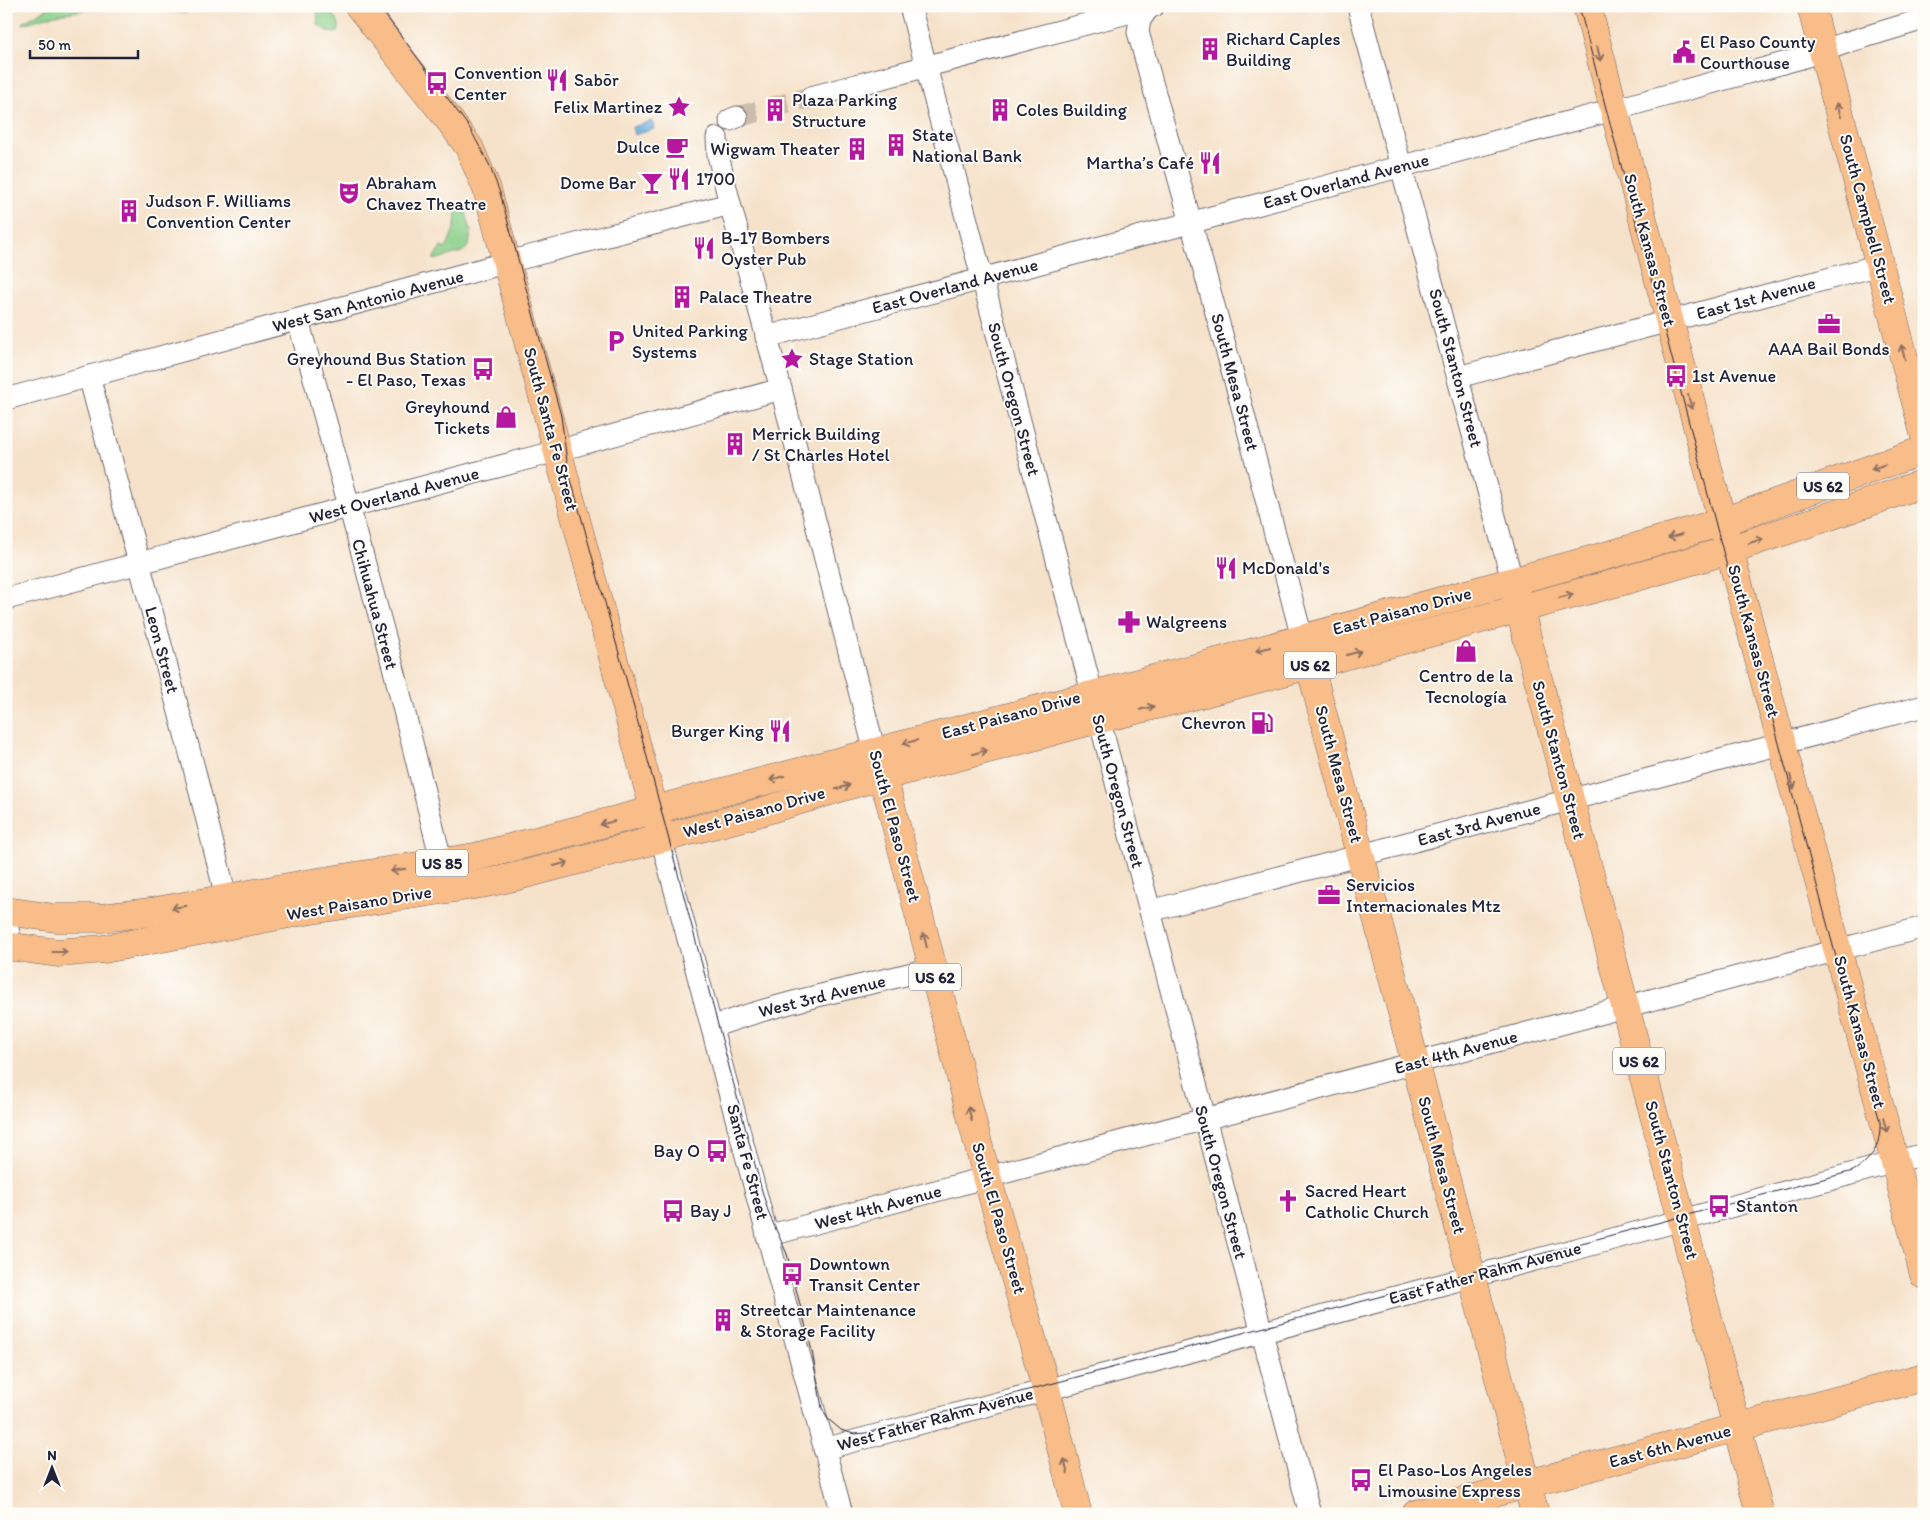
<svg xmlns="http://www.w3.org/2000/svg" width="1930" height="1520" font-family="Itim,sans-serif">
<rect width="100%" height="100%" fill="#fdfcf7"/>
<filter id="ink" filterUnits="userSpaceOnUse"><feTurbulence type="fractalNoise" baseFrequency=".02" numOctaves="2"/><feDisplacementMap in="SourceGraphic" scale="10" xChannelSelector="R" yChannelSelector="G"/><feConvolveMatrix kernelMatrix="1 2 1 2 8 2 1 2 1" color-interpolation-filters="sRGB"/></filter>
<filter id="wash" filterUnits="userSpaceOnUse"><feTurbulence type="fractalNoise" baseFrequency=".0096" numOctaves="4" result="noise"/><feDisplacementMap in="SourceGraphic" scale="20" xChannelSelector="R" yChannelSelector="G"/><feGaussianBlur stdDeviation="1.12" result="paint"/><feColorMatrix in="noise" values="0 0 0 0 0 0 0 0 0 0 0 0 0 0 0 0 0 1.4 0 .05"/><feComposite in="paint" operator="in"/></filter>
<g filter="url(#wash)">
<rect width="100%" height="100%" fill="#f6e2ca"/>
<g fill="#8acf89" stroke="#567862">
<path d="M52,6H182L188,11L186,13C129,4 78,6 23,24L22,23Z"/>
<path d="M317,6H326C332,14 343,22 338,32L332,33L318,25Z"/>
<polygon points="457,203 463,203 471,231 469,246 462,252 434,260 434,257 441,247 446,249 455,226"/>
</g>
<polygon fill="#66addd" stroke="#44688c" points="652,121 654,129 634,135 632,127"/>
</g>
<g filter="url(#ink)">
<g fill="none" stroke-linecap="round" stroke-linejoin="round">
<polyline stroke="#ccbcad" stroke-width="21" stroke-dasharray="21 11" stroke-linecap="butt" points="737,117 811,97"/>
<defs>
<g id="minor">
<polyline points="910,6 1310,1514"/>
<polyline points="1150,6 1140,20 1138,32 1238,392 1302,638"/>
<polyline points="1358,6 1512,580"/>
<polyline points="811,97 1154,6"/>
<polyline points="730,120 737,117"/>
<polyline points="717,138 718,155 730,204 781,389 875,752"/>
<polyline points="298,320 393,666 445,876"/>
<polyline points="766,337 1297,194 1613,110 1798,59 1848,42 1924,19"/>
<polyline points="89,376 194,768 230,913"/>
<polyline points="1458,377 1880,265"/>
<polyline points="6,399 519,259 730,204"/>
<polyline points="6,599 538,456 781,389"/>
<polyline points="661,838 842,1514"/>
<polyline points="1150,911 1924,706"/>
<polyline points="6,916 11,947"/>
<path d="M712,1027C784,1001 859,987 933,968"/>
<polyline points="767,1236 1924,927"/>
<polyline points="824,1449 1576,1249 1924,1154"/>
</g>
<g id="major">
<polyline points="359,6 450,121 469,147 487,189 659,828"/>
<polyline points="1587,6 1739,586 1895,1162 1924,1275"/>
<polyline points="1811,6 1924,433"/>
<polyline points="1515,592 1760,1514"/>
<polyline points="1305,647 1535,1514"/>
<polyline points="877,759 890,802 981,1155 1045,1385 1078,1514"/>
<polyline points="6,911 55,918 101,918 151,912 305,884 475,857 1195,668 1616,553 1722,522 1924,450"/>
<polyline points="6,946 58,953 104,949 299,912 481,884 514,877 747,816 853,784 996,747 1072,726 1205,693 1623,581 1729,550 1833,515 1924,483"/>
<polyline points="1416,1514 1924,1377"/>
</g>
</defs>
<use href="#minor" stroke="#6c656d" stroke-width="23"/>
<use href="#major" stroke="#6c656d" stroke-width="29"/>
<use href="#minor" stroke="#fff" stroke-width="21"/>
<use href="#major" stroke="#f8bd89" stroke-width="28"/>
<path stroke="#22223b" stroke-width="1" d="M379,6L469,127L489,164L500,193L561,416L568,469L633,704L762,1191L769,1214L787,1254L812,1351L822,1408L827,1418L841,1430L854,1434L866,1433L1853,1171C1873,1159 1881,1145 1880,1122L1768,702L1730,578L1579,6"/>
</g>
<defs><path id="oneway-shaft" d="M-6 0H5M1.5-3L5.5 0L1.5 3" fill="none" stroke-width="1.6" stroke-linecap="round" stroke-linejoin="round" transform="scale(1.25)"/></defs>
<g stroke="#8d7062">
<use href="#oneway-shaft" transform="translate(1599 54) rotate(76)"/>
<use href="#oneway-shaft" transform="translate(1839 110) rotate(-105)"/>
<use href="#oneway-shaft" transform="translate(1903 352) rotate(-105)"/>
<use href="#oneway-shaft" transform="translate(1690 402) rotate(75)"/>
<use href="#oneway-shaft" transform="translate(1878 467) rotate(161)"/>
<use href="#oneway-shaft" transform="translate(1675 536) rotate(164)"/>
<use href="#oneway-shaft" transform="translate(1756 541) rotate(-18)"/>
<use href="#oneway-shaft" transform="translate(1566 596) rotate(-15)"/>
<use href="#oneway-shaft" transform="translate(1263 649) rotate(164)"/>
<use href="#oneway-shaft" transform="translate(1354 653) rotate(-16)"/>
<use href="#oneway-shaft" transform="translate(1147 708) rotate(-14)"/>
<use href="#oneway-shaft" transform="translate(910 742) rotate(165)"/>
<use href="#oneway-shaft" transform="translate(980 752) rotate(-15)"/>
<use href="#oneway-shaft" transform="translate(777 778) rotate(165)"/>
<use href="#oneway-shaft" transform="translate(1792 782) rotate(75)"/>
<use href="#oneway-shaft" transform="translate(843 787) rotate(-17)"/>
<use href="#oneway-shaft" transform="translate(607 823) rotate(165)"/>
<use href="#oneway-shaft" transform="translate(561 864) rotate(-15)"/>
<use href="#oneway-shaft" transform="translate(398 870) rotate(171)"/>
<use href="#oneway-shaft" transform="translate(179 907) rotate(170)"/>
<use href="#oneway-shaft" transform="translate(925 940) rotate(-104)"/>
<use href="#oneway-shaft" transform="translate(60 952)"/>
<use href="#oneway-shaft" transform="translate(970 1114) rotate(-104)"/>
<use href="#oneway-shaft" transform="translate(1885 1125) rotate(75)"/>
<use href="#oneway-shaft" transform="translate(1066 1466) rotate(-104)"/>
</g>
</g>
<defs>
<symbol id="building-bare" viewBox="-9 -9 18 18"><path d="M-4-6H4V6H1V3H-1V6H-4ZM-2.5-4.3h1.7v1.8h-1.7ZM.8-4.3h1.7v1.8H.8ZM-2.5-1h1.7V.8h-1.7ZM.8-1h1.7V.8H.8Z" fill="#b5179e" stroke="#fdfcf7" stroke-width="2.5" paint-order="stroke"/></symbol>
<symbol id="civic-bare" viewBox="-9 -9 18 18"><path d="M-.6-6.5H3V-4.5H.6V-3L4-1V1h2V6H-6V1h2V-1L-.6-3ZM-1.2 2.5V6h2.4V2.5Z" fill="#b5179e" stroke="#fdfcf7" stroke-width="2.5" paint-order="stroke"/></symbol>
<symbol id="restaurant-bare" viewBox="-9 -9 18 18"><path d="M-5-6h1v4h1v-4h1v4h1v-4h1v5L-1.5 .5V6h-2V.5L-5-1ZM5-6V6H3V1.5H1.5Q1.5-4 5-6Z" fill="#b5179e" stroke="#fdfcf7" stroke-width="2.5" paint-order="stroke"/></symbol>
<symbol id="bus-bare" viewBox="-9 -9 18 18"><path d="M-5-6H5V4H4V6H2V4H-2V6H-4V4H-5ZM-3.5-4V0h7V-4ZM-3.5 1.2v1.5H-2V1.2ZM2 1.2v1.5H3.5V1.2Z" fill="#b5179e" stroke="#fdfcf7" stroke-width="2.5" paint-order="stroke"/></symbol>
<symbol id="sight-bare" viewBox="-9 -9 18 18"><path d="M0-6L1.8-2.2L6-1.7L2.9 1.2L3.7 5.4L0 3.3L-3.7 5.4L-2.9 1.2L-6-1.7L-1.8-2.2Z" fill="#b5179e" stroke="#fdfcf7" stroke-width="2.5" paint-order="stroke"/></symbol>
<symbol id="cafe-bare" viewBox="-9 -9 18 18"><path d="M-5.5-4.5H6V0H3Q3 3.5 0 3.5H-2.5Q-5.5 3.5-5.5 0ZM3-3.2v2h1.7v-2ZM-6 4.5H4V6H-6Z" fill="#b5179e" stroke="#fdfcf7" stroke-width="2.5" paint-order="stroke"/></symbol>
<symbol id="bar-bare" viewBox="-9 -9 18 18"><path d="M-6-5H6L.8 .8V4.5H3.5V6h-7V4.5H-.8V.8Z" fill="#b5179e" stroke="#fdfcf7" stroke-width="2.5" paint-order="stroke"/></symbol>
<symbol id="theatre-bare" viewBox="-9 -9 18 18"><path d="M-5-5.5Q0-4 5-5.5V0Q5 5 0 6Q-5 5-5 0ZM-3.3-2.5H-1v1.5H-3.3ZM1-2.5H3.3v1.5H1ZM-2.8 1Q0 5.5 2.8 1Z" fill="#b5179e" stroke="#fdfcf7" stroke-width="2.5" paint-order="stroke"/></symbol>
<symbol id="office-bare" viewBox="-9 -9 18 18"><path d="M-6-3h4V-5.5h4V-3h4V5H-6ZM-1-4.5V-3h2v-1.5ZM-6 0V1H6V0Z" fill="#b5179e" stroke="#fdfcf7" stroke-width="2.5" paint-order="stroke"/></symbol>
<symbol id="parking-bare" viewBox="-9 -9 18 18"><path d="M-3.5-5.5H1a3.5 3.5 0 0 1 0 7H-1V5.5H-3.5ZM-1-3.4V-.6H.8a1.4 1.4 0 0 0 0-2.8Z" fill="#b5179e" stroke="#fdfcf7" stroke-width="2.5" paint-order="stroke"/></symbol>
<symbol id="shop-bare" viewBox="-9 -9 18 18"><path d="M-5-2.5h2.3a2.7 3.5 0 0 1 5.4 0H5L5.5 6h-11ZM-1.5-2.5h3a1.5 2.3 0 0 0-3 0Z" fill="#b5179e" stroke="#fdfcf7" stroke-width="2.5" paint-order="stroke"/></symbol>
<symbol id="pharmacy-bare" viewBox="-9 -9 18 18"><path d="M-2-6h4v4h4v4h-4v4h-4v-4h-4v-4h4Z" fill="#b5179e" stroke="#fdfcf7" stroke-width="2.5" paint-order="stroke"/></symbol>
<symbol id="fuel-bare" viewBox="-9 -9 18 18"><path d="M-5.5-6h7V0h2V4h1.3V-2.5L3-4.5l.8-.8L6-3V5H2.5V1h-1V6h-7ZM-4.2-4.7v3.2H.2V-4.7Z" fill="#b5179e" stroke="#fdfcf7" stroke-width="2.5" paint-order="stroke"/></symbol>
<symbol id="church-bare" viewBox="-9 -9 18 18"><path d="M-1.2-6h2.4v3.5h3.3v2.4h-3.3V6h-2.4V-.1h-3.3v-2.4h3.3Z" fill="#b5179e" stroke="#fdfcf7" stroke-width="2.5" paint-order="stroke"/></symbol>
</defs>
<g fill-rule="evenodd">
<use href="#building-bare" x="1194" y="33" width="32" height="32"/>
<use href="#civic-bare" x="1668" y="36" width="32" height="32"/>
<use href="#restaurant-bare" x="541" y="64" width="32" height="32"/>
<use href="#bus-bare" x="421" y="67" width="32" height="32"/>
<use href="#sight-bare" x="663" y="91" width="32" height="32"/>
<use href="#building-bare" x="759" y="94" width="32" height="32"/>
<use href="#building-bare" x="984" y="94" width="32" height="32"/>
<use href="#building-bare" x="880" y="129" width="32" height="32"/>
<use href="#cafe-bare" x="661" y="131" width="32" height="32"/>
<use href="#building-bare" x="841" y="133" width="32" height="32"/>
<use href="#restaurant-bare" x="1194" y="147" width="32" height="32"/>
<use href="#restaurant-bare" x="663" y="163" width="32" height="32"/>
<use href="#bar-bare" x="636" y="167" width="32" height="32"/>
<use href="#theatre-bare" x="333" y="177" width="32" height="32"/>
<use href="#building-bare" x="113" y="195" width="32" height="32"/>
<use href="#restaurant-bare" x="688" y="232" width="32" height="32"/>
<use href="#building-bare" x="666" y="281" width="32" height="32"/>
<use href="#office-bare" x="1813" y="308" width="32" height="32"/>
<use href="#parking-bare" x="600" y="325" width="32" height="32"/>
<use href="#sight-bare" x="776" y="343" width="32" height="32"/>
<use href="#bus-bare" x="467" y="353" width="32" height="32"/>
<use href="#bus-bare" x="1660" y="360" width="32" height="32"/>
<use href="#shop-bare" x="490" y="401" width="32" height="32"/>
<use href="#building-bare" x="719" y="428" width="32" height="32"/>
<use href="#restaurant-bare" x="1210" y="552" width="32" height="32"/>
<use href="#pharmacy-bare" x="1113" y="606" width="32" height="32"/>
<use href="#shop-bare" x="1450" y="635" width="32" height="32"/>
<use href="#fuel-bare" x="1246" y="707" width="32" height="32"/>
<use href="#restaurant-bare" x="764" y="715" width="32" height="32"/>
<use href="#office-bare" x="1313" y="879" width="32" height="32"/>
<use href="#bus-bare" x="701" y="1135" width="32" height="32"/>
<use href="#church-bare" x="1272" y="1185" width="32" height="32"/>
<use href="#bus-bare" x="1703" y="1190" width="32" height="32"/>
<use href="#bus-bare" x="657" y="1195" width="32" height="32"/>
<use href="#bus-bare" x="776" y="1258" width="32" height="32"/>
<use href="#building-bare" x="707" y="1304" width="32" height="32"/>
<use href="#bus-bare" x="1345" y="1464" width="32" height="32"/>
</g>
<g text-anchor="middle" stroke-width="4" stroke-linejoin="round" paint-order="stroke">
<g fill="#fdfcf7" stroke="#646373" stroke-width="1">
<rect x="1797" y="472.5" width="52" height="27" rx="4"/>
<rect x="1284" y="651.5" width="52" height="27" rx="4"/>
<rect x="416" y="849.5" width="52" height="27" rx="4"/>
<rect x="909" y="963.5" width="52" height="27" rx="4"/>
<rect x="1613" y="1047.5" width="52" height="27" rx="4"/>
</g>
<g font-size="16" font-weight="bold" fill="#22223b">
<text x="1823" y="492">US 62</text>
<text x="1310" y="671">US 62</text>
<text x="442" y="869">US 85</text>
<text x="935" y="983">US 62</text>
<text x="1639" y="1067">US 62</text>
</g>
<g font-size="18" fill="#22223b" stroke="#fdfcf7" text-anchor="start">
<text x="1226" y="45">Richard Caples<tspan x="1226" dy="21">Building</tspan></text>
<text x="1700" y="48">El Paso County<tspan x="1700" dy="21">Courthouse</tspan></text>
<text x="454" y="79">Convention<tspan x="454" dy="21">Center</tspan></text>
<text x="574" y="86">Sabōr</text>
<text x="792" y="106">Plaza Parking<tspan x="792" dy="21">Structure</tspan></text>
<text x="662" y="113" text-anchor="end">Felix Martinez</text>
<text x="1016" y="116">Coles Building</text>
<text x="912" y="141">State<tspan x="912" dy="21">National Bank</tspan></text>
<text x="660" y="153" text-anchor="end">Dulce</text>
<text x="840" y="155" text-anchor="end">Wigwam Theater</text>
<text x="1194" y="169" text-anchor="end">Martha’s Café</text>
<text x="696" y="185">1700</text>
<text x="366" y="189">Abraham<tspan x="366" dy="21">Chavez Theatre</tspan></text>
<text x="636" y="189" text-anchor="end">Dome Bar</text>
<text x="146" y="207">Judson F. Williams<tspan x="146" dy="21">Convention Center</tspan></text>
<text x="721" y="244">B-17 Bombers<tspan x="721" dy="21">Oyster Pub</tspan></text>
<text x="699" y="303">Palace Theatre</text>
<text x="632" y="337">United Parking<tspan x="632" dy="21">Systems</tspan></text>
<text x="1829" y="355" text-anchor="middle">AAA Bail Bonds</text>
<text x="466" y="365" text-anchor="end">Greyhound Bus Station<tspan x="466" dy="21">- El Paso, Texas</tspan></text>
<text x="809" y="365">Stage Station</text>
<text x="1692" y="382">1st Avenue</text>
<text x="490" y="413" text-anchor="end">Greyhound<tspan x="490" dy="21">Tickets</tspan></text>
<text x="752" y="440">Merrick Building<tspan x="752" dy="21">/ St Charles Hotel</tspan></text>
<text x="1242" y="574">McDonald's</text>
<text x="1146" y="628">Walgreens</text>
<text x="1466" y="682" text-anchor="middle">Centro de la<tspan x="1466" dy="21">Tecnología</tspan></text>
<text x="1246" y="729" text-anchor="end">Chevron</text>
<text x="764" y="737" text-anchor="end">Burger King</text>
<text x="1346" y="891">Servicios<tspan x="1346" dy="21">Internacionales Mtz</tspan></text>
<text x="700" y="1157" text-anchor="end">Bay O</text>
<text x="1305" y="1197">Sacred Heart<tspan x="1305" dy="21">Catholic Church</tspan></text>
<text x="1736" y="1212">Stanton</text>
<text x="690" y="1217">Bay J</text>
<text x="809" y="1270">Downtown<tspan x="809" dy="21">Transit Center</tspan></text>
<text x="740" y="1316">Streetcar Maintenance<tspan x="740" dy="21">&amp; Storage Facility</tspan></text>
<text x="1378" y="1476">El Paso-Los Angeles<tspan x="1378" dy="21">Limousine Express</tspan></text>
</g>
<g font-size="18" fill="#22223b" stroke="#fdfcf7">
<text transform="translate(1346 181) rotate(-15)" y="6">East Overland Avenue</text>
<text transform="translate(1868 219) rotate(75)" y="6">South Campbell Street</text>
<text transform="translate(1650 250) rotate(75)" y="6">South Kansas Street</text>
<text transform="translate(955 286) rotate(-15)" y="6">East Overland Avenue</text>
<text transform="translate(1756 298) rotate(-15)" y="6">East 1st Avenue</text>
<text transform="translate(368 301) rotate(-15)" y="6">West San Antonio Avenue</text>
<text transform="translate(1456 368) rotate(75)" y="6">South Stanton Street</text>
<text transform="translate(1235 382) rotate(75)" y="6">South Mesa Street</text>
<text transform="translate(1014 399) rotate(75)" y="6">South Oregon Street</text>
<text transform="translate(551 429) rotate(75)" y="6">South Santa Fe Street</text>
<text transform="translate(394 495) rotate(-15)" y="6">West Overland Avenue</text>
<text transform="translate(375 604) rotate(75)" y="6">Chihuahua Street</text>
<text transform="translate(1402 611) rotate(-15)" y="6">East Paisano Drive</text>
<text transform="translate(1754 641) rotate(75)" y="6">South Kansas Street</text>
<text transform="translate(162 650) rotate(75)" y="6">Leon Street</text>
<text transform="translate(1011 715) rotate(-15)" y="6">East Paisano Drive</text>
<text transform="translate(1559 760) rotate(75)" y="6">South Stanton Street</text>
<text transform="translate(1339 774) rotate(75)" y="6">South Mesa Street</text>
<text transform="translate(1118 791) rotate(75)" y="6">South Oregon Street</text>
<text transform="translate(754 812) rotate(-16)" y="6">West Paisano Drive</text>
<text transform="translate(1479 824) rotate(-15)" y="6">East 3rd Avenue</text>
<text transform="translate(895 826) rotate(75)" y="6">South El Paso Street</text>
<text transform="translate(359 903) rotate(-9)" y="6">West Paisano Drive</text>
<text transform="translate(822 996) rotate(-14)" y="6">West 3rd Avenue</text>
<text transform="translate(1860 1032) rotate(75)" y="6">South Kansas Street</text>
<text transform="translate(1456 1052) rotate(-15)" y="6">East 4th Avenue</text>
<text transform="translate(748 1162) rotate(75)" y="6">Santa Fe Street</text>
<text transform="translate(1442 1165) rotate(75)" y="6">South Mesa Street</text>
<text transform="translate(1672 1180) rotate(75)" y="6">South Stanton Street</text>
<text transform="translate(1221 1182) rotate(75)" y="6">South Oregon Street</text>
<text transform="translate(878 1207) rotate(-15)" y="6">West 4th Avenue</text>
<text transform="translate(999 1218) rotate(74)" y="6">South El Paso Street</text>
<text transform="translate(1485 1273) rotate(-15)" y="6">East Father Rahm Avenue</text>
<text transform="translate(935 1419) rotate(-15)" y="6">West Father Rahm Avenue</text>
<text transform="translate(1670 1446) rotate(-15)" y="6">East 6th Avenue</text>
</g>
</g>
<rect width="1930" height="1520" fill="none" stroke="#fdfcf7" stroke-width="25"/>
<g transform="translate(52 1468)" stroke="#fdfcf7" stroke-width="4" paint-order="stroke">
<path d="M0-4L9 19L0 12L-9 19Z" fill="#22223b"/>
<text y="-8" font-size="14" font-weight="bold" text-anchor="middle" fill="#22223b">N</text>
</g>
<path d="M30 50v8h108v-8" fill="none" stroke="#22223b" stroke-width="2.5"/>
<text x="38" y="50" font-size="15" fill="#22223b" stroke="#fdfcf7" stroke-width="4" paint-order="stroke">50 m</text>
</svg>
